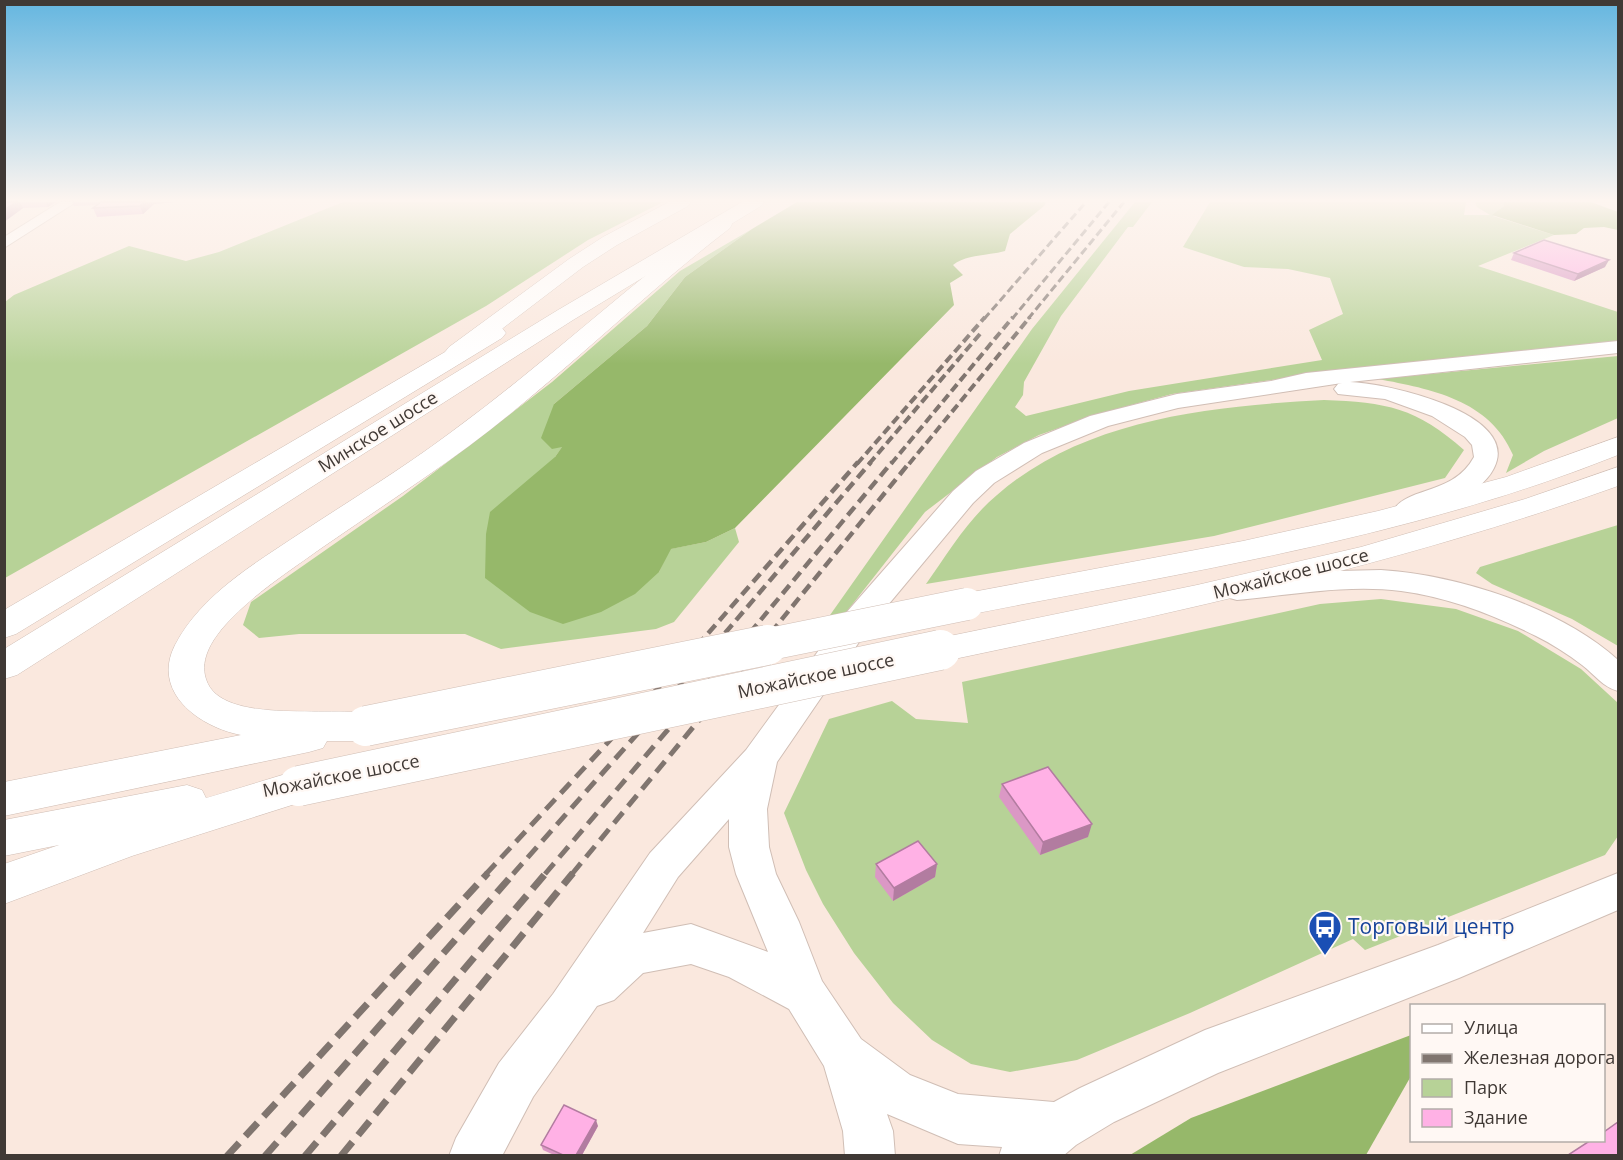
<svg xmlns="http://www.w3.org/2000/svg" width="1623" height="1160" font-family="'Open Sans',sans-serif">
<rect width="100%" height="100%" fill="#fae8de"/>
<g fill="#b7d297">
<polygon points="343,202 663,202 588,240 486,306 5,578 5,302 14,295 129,246 186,261 219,252"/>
<polygon points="1135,202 1152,202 1133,227 1128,227 1061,316 1024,382 1023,395 1015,407 1026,416 1129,391 1322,360 1309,330 1343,314 1330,278 1288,269 1244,267 1183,247 1210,202 1466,202 1464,215 1490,215 1477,207 1475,202 1504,202 1504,206 1493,216 1554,235 1478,266 1618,312 1618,342 1314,374 1172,394 1102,413 1039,435 997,457 925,512 844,615 823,625 1032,329"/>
<polygon points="752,229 685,277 647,326 554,404 563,446 555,457 659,572 670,549 706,542 735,528 739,542 674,622 656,629 501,649 465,634 299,634 259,638 243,625 251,602 403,496 552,382 680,271"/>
<path d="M1618,356V418L1544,451L1506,473L1513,455C1490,400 1431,389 1378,379Z"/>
<path d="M1324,400C1386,402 1417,408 1464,450L1445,478L1214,536L926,584C948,553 968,519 997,495C1085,418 1213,406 1324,400Z"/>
<polygon points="1618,525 1618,646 1572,619 1492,584 1476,573 1480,567"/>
<polygon points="1381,599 1456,609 1518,631 1581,669 1618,703 1618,836 1605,855 1365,950 1353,939 1190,1013 1077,1060 1010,1072 971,1064 932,1040 893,1003 854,953 823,904 806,870 784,813 829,719 892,701 916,719 968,723 962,682 1320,604"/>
</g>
<g fill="#96b86a">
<path d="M797,202H1046L1044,206L1010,234L1005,251C987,256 967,254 953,265L963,275L950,283L954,305L735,528L706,542L671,549L659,572L635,594L601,612L563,624L530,612L485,578L486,534L490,512L555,457L562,447L552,449L541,438L554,404L647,326L685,277L752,229Z"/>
<polygon points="1504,202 1591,202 1618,212 1618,230 1604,227 1584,228 1576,234 1554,235 1492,215 1504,206"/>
<polygon points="1411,1035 1411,1076 1366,1155 1130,1155 1191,1118"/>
</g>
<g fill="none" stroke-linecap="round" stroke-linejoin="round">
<defs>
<polygon id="minor" points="60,202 76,202 4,248 4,237"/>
<g id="tertiary">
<path d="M1618,341V353L1350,382C1386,383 1522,413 1494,468C1485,486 1466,496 1447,503C1432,509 1416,518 1399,514L1395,508C1410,487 1454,494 1474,457L1472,445L1465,437L1432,416L1385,399L1338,394L1334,389L1338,384L1342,383L1178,408L1108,426L1042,453L994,483L973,503L868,629L777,762L767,809L769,847L776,874L799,922L822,981L861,1039L910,1075L958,1094L1054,1102L1080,1088L1205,1030L1438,945L1618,873V910L1459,978L1218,1073L1114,1122L1076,1145L1063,1156H999L1002,1147L958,1144L887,1114L893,1131L895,1156H845L843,1131L824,1066L789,1009L729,977L691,964L643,973L614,1000L597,1006L533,1097L502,1156H449L456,1138L499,1063L553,994L650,853L746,750L846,613L953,491L976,471L1024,443L1090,416L1177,394L1271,381L1306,373ZM729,819V847L736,874L768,952L691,924L643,933L678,877Z"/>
<path d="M1381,570C1458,575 1559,607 1618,660V691C1603,687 1595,675 1582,665C1568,654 1552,644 1536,636C1494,615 1448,597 1401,591C1347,584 1291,595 1237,600L1226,597L1222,590L1226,583L1237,580L1339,571Z"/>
</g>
<polygon id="secondary" points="669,202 691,202 688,206 617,245 583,267 465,357 457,359 449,357 445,352 449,347 569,259 603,237"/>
<g id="primary">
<path d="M723,218L730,220L732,224L730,228C640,297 560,378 469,446C420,482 369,515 320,549C288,572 255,593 228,622C214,637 199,658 206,679C221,728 340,703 380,716L385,726L380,736L366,741H327L323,748L309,752L4,816V782L241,735C199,727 151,692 175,645C201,595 254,564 299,534C349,501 402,469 450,433C542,366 625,288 716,220Z"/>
<path d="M1618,437V455C1411,538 1186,572 967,615L955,612L950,604L955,596L967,593L1243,541L1378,511L1506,477Z"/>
<path d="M1618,467V486C1398,565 1169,614 940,662L927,659L922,650L927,641L940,638L1197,585L1361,547L1525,499Z"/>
<polygon points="299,770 314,774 320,786 314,798 132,856 4,904 4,864 59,845 4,856 4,820 187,785 202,790 206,798"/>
</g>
<g id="trunk">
<polygon points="742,202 764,202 761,206 573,320 17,675 4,679 4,649 558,310"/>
<polygon points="494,326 502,328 506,333 502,338 16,634 4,638 4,610 486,328"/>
</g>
</defs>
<use href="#minor" stroke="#d0beb5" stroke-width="2"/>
<use href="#tertiary" stroke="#d0beb5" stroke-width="2"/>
<use href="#secondary" stroke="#d0beb5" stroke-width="1"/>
<use href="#primary" stroke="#d0beb5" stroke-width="1"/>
<use href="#trunk" stroke="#d0beb5" stroke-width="1"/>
<use href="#minor" fill="#fff" fill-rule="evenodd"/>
<use href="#tertiary" fill="#fff" fill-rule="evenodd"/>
<use href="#secondary" fill="#fff" fill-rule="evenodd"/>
<use href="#primary" fill="#fff" fill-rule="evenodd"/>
<use href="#trunk" fill="#fff" fill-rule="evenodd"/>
<g stroke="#80756f" stroke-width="3" stroke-dasharray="8 4" stroke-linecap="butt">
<polyline points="984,319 1086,202"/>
<polyline points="1012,319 1109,202"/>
<polyline points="1028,319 1124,202"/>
</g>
<g stroke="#80756f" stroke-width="4" stroke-dasharray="9 4.5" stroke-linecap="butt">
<polyline points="857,464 985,317"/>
<polyline points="869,464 980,334"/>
<polyline points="891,464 1013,317"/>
<polyline points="909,464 1030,317"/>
</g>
<g stroke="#80756f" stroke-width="4.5" stroke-dasharray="11 6" stroke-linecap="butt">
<polyline points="697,646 858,462"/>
<polyline points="714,646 871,462"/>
<polyline points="739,646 892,462"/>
<polyline points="760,646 910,462"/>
</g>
<g stroke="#80756f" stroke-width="5" stroke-dasharray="14 8" stroke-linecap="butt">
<polyline points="486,874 698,645"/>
<polyline points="513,874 716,645"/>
<polyline points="545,874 740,645"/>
<polyline points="572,874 761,645"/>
</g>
<g stroke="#80756f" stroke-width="7" stroke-dasharray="18 9" stroke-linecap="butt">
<polyline points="227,1156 488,873"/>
<polyline points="265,1156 514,873"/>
<polyline points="305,1156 546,873"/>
<polyline points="341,1156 573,873"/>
</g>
<defs>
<polyline id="primary-bridge-far1" points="760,646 967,604"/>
<g id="primary-bridge">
<polyline points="366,726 767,645"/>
<polyline points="299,786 940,650"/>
</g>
</defs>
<use href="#primary-bridge-far1" stroke="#d0beb5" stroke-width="33" stroke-linecap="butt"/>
<use href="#primary-bridge" stroke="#d0beb5" stroke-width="41" stroke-linecap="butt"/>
<use href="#primary-bridge-far1" stroke="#fff" stroke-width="32"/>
<use href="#primary-bridge" stroke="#fff" stroke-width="40"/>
</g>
<g fill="#db98c5">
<polygon points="4,202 56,202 48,207 23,208 4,222"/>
<polygon points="72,202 175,202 154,204 143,214 97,217 93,208 97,205 74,206"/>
<polygon points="1514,253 1605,267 1574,281 1511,260"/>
<polygon points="1002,784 1088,837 1040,855 999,797"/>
<polygon points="876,864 937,864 935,877 893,901 875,877"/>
<polygon points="598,1126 582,1155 554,1155 543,1150 541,1145"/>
</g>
<g fill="#b27ca0">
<polygon points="16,202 20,202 23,208 4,222 4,210"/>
<polygon points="45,202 56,202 48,207"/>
<polygon points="144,202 175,202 154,204 143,214 140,206"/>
<polygon points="1609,260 1605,267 1574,281 1578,274"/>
<polygon points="1092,824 1088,837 1040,855 1043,842"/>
<polygon points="937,864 935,877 893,901 894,888"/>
<polygon points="596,1120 598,1126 582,1155 576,1155"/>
</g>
<g fill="#ffb1e5" stroke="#b27ca0" stroke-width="1.5">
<polygon points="4,202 16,202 4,210"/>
<polygon points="101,202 144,202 140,206 93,208"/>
<polygon points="1544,240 1609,260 1578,274 1514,253"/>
<polygon points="1048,767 1092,824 1043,842 1002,784"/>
<polygon points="918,841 937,864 894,888 876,864"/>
<polygon points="564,1105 596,1120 576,1155 563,1155 541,1145"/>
<polygon points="1618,1122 1618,1155 1568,1155 1591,1140 1604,1140 1604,1132"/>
</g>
<linearGradient id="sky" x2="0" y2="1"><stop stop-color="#64b6e0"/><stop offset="0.55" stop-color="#fdf5f0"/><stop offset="1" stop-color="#fdf5f0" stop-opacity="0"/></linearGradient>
<rect width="1623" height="364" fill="url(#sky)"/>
<defs>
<symbol id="bus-pin" viewBox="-11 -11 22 30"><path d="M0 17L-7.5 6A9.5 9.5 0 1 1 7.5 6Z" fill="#1a4fb4" stroke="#fff8f4"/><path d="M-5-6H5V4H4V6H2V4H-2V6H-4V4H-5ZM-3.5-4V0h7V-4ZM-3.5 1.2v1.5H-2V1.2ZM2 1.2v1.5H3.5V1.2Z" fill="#fff"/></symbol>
</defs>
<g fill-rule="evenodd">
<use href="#bus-pin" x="1306" y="908" width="38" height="52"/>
</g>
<g text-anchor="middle" stroke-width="4.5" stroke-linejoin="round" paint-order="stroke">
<g font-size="18" fill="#403935" stroke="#fff8f4">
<text transform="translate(378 432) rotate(-32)" y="6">Минское шоссе</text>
<text transform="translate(1291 574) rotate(-14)" y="6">Можайское шоссе</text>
<text transform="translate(816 676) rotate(-12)" y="6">Можайское шоссе</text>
<text transform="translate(341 776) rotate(-11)" y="6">Можайское шоссе</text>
</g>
<g font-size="21" fill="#164399" stroke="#fff8f4" text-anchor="start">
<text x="1348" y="934">Торговый центр</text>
</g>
</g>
<rect width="1623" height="1160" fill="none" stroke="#403935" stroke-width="12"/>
<rect x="1410" y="1004" width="195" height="138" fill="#fff8f4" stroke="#b3aca8" stroke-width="1.5"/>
<rect x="1422" y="1024" width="30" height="9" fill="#ffffff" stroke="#b3aca8" stroke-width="1.5"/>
<text x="1464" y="1034" font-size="18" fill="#403935">Улица</text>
<rect x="1422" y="1054" width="30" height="9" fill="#80756f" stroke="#b3aca8" stroke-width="1.5"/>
<text x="1464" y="1064" font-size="18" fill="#403935">Железная дорога</text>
<rect x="1422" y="1079" width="30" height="18" fill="#b7d297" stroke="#b3aca8" stroke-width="1.5"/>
<text x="1464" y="1094" font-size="18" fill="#403935">Парк</text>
<rect x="1422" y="1109" width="30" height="18" fill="#ffb1e5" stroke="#b3aca8" stroke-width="1.5"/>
<text x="1464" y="1124" font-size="18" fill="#403935">Здание</text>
</svg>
